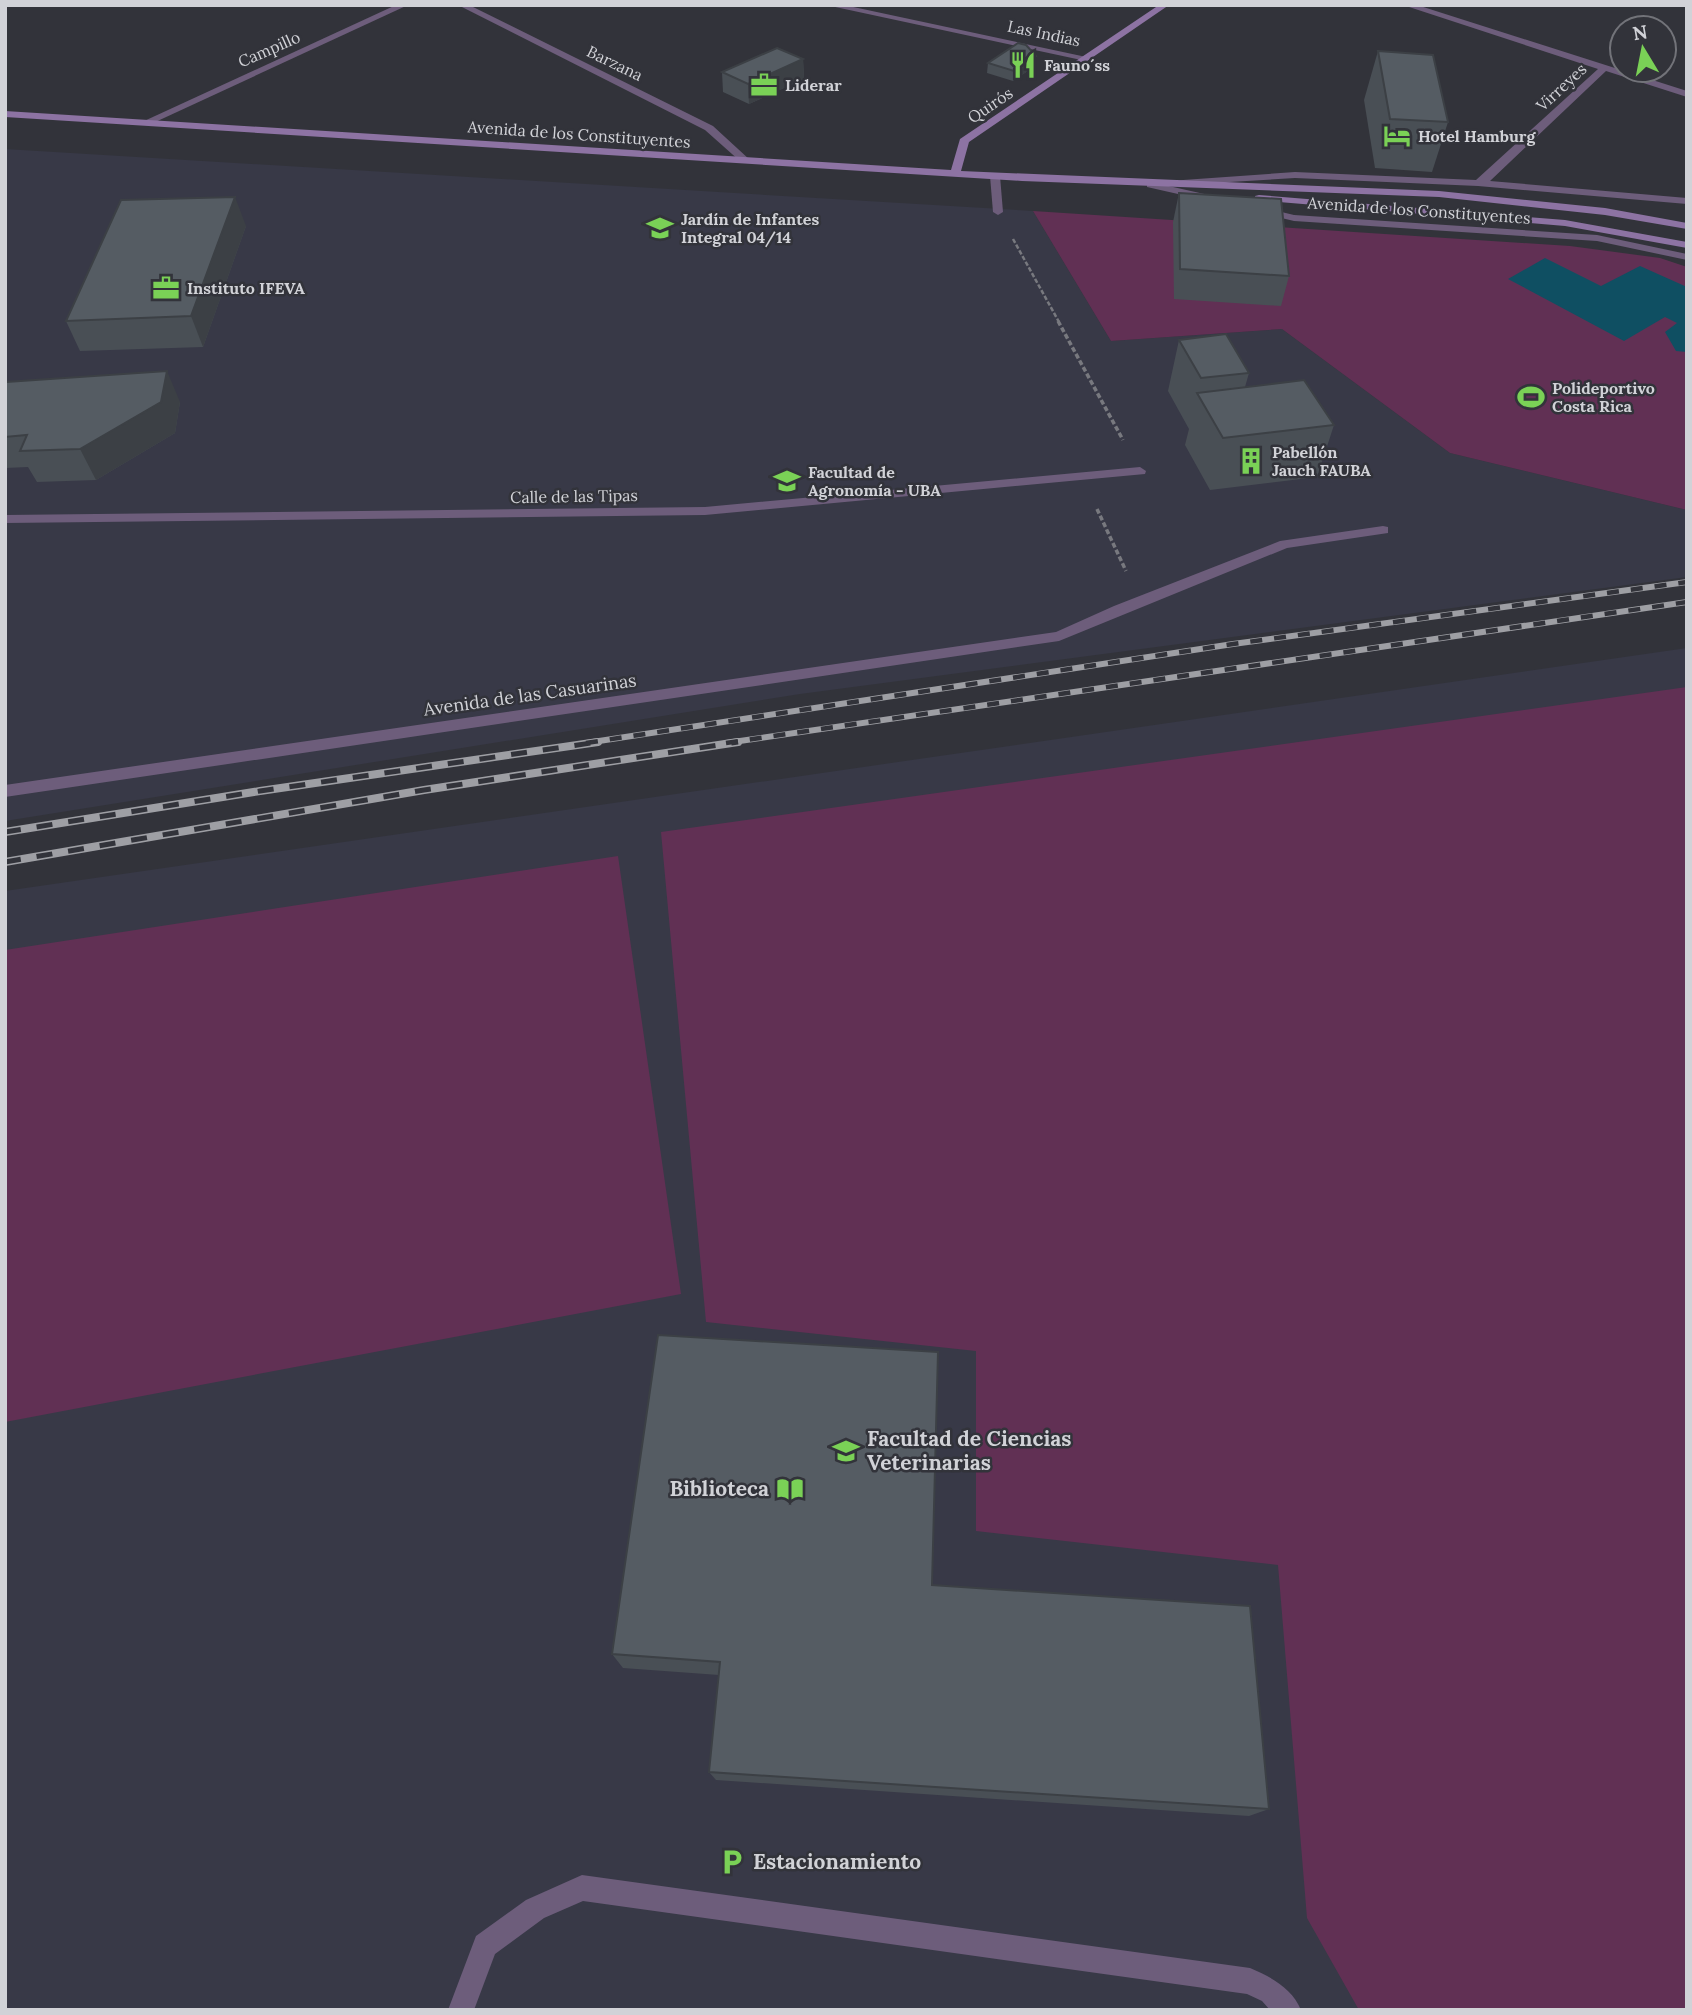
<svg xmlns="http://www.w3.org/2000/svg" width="1692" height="2015" font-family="Lora,serif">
<rect width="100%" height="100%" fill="#32333a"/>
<g fill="#383947">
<polygon points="5,149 1033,211 1111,341 1282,329 1450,453 1687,510 1687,577 800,694 5,821"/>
<polygon points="1687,648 1687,2010 5,2010 5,891"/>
</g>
<g fill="#613054">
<polygon points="1033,211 1570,246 1660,258 1687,267 1687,510 1450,453 1282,329 1111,341"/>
<polygon points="1687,687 1687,2010 1359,2010 1307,1918 1278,1565 976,1531 976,1351 706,1322 661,832"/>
<polygon points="618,856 681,1294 5,1422 5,950"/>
</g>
<polygon fill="#0f4f62" points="1545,258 1601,286 1640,266 1687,287 1687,352 1676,351 1665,332 1677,323 1665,317 1624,341 1508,279"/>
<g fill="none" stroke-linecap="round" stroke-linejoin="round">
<polyline stroke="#78797f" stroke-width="2.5" stroke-dasharray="4.5 2" stroke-linecap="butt" points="1013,239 1059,322"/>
<g stroke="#78797f" stroke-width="3.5" stroke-dasharray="5 2.5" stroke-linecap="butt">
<polyline points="1058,321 1123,440"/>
<polyline points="1097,509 1126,571"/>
</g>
<g fill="#6d5d7b" fill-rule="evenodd">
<polygon points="995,173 1000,176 1003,212 998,215 993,212 990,176"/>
<polygon points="1140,467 1146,471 1145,474 705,515 5,523 5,515 705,507"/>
<polygon points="1383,526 1388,527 1388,533 1287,548 1059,641 5,797 5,785 1056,632 1114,606 1280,541"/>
<path d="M582,1875L1250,1968C1271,1977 1292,1988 1301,2010H1270L1262,2001L1247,1994L583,1901L544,1918L495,1954L474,2010H448L476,1936L526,1900Z"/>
</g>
<g fill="#6d5d7b" fill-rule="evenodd">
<polygon points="396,5 408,5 151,124 142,122"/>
<polygon points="458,5 469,5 713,126 750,160 741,162 705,130"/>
<polygon points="826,5 844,5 1091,58 1086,61"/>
<polygon points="1403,5 1417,5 1687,91 1687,97 1606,71 1490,181 1687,198 1687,204 1478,186 1295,178 1179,185 1179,181 1183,180 1295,172 1476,180 1598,69"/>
<polygon points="1151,182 1213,196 1214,198 1209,201 1147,187 1147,183"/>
<polygon points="1260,207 1294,215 1597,235 1687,254 1687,260 1597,241 1294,221 1256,212 1255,210"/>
</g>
<g fill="#8d73a3" fill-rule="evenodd">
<polygon points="1159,5 1169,5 969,142 961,171 1439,191 1605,208 1687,223 1687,229 1605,215 1439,197 1022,181 5,117 5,111 951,170 960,139"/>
<polygon points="1259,195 1565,220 1687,242 1687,248 1565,226 1255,200 1255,196"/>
</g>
<defs>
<g id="rail-far1">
<polyline points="586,743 1233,644 1687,582"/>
<polyline points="726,743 1687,602"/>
</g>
<g id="rail">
<polyline points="5,832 260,791 598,742"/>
<polyline points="5,862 424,790 738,742"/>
</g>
</defs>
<use href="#rail-far1" stroke="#9e9fa4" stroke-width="6"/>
<use href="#rail" stroke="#9e9fa4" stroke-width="8"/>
<use href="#rail-far1" stroke="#32333a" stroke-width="4.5" stroke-dasharray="12" stroke-linecap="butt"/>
<use href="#rail" stroke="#32333a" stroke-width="5" stroke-dasharray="16" stroke-linecap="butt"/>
</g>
<g fill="#494f55">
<polygon points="1378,51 1448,122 1432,172 1375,168 1364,100"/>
<polygon points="803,59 804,79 749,104 723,92 722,72"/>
<polygon points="988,63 1035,66 1013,81 987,73"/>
<polygon points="1179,193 1289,276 1281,306 1174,299 1173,222"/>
<polygon points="246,226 203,347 80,351 66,321"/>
<polygon points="1179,340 1249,373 1245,387 1334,425 1317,477 1210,490 1185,445 1189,429 1168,391"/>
<polygon points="5,384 180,402 175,433 96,480 37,482 28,467 5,468"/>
<polygon points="932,1585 1269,1809 1249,1816 716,1780 709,1772 719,1675 623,1668 612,1654"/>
</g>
<g fill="#3c4045">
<polygon points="1036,56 1035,66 1013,81 1014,71"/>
<polygon points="803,59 804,79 749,104 748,84"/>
<polygon points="235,197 246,226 203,347 191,316"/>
<polygon points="167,371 180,402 175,433 96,480 80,449"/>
</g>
<g fill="#555c63" stroke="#3c4045" stroke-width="2">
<polygon points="1018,43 1026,45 1036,56 1014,71 988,63"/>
<polygon points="777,48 803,59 748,84 722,72"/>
<polygon points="1378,51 1433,55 1448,122 1390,119"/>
<polygon points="1179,193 1281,199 1289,276 1180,269"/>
<polygon points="235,197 191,316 66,321 121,200"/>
<polygon points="1226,334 1249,373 1201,378 1179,340"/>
<polygon points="167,371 161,402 80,449 20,451 27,435 5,437 6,382"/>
<polygon points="1304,380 1334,425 1223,438 1197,393"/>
<polygon points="658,1335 938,1352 932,1585 1250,1606 1269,1809 709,1772 720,1662 612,1654"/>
</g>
<defs>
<symbol id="restaurant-bare" viewBox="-9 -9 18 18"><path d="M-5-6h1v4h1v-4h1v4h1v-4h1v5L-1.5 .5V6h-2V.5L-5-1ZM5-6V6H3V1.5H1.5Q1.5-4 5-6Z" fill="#7ad156" stroke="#32333a" stroke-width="2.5" paint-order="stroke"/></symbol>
<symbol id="office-bare" viewBox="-9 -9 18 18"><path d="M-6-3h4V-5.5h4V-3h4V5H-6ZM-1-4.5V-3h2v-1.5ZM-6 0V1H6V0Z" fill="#7ad156" stroke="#32333a" stroke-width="2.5" paint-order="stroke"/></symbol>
<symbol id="hotel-bare" viewBox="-9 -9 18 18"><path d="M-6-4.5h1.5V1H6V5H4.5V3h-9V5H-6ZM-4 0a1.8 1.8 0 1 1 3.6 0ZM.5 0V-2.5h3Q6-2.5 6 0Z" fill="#7ad156" stroke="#32333a" stroke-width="2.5" paint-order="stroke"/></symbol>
<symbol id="school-bare" viewBox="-9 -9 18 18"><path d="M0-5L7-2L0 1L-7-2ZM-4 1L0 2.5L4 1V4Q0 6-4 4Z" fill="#7ad156" stroke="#32333a" stroke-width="2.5" paint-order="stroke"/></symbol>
<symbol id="stadium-bare" viewBox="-9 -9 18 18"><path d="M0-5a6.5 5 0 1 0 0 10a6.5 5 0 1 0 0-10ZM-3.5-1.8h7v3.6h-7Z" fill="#7ad156" stroke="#32333a" stroke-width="2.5" paint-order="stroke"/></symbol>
<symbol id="building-bare" viewBox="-9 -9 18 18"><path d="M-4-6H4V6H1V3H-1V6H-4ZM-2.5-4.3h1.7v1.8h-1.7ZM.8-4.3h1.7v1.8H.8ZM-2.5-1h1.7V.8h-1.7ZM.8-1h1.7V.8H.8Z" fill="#7ad156" stroke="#32333a" stroke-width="2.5" paint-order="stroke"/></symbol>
<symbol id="university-bare" viewBox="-9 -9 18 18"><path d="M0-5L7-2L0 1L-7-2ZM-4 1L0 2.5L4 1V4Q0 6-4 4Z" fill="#7ad156" stroke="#32333a" stroke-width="2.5" paint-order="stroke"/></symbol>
<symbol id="library-bare" viewBox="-9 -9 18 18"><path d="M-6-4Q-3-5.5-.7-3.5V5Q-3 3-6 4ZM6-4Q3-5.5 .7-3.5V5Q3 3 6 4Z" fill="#7ad156" stroke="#32333a" stroke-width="2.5" paint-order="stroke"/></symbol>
<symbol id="parking-bare" viewBox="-9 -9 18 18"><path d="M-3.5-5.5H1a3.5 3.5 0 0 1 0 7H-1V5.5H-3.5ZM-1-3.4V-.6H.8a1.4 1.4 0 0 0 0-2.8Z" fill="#7ad156" stroke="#32333a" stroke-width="2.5" paint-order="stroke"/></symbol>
</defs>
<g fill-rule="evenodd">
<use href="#restaurant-bare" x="1004" y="46" width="38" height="38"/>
<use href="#office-bare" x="745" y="66" width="38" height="38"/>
<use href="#hotel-bare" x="1378" y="117" width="38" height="38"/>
<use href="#school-bare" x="641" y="209" width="38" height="38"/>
<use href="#office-bare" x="147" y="269" width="38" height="38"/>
<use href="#stadium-bare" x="1512" y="378" width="38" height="38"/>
<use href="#building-bare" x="1232" y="442" width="38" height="38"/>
<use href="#university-bare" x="768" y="462" width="38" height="38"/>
<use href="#university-bare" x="827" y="1432" width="38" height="38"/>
<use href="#library-bare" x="771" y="1470" width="38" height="38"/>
<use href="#parking-bare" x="713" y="1843" width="38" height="38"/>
</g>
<g text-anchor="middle" stroke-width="5" stroke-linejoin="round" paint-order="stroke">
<g font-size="16" fill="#d1d2d7" stroke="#32333a">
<text transform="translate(1044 33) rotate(12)" y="6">Las Indias</text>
<text transform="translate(269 49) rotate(-24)" y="6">Campillo</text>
<text transform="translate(615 63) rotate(26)" y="6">Barzana</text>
<text transform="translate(1561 87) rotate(-43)" y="6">Virreyes</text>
<text transform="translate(990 105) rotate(-34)" y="6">Quirós</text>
<text transform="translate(579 134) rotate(4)" y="6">Avenida de los Constituyentes</text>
<text transform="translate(1419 210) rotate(4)" y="6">Avenida de los Constituyentes</text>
<text transform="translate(574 496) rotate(-1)" y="6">Calle de las Tipas</text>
</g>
<g font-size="16" font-weight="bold" fill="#d1d2d7" stroke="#32333a" text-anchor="start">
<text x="1044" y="71">Fauno´ss</text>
<text x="785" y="91">Liderar</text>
<text x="1418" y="142">Hotel Hamburg</text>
<text x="681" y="225">Jardín de Infantes<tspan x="681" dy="18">Integral 04/14</tspan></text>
<text x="187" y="294">Instituto IFEVA</text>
<text x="1552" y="394">Polideportivo<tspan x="1552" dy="18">Costa Rica</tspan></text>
<text x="1272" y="458">Pabellón<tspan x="1272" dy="18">Jauch FAUBA</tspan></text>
<text x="808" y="478">Facultad de<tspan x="808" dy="18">Agronomía - UBA</tspan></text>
</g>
<g font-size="18" fill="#d1d2d7" stroke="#32333a">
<text transform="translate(530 695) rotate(-8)" y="6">Avenida de las Casuarinas</text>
</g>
<g font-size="21" font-weight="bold" fill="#d1d2d7" stroke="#32333a" text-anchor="start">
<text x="867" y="1446">Facultad de Ciencias<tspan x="867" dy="24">Veterinarias</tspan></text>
<text x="769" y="1496" text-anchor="end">Biblioteca</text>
<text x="753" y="1869">Estacionamiento</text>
</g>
</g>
<rect width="1692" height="2015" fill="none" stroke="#d1d2d7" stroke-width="14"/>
<g transform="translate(1643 49) rotate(350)"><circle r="33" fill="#32333a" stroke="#727379" stroke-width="2"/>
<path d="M0-5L12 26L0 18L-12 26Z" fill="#7ad156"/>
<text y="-10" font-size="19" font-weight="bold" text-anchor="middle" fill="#d1d2d7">N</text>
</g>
</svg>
